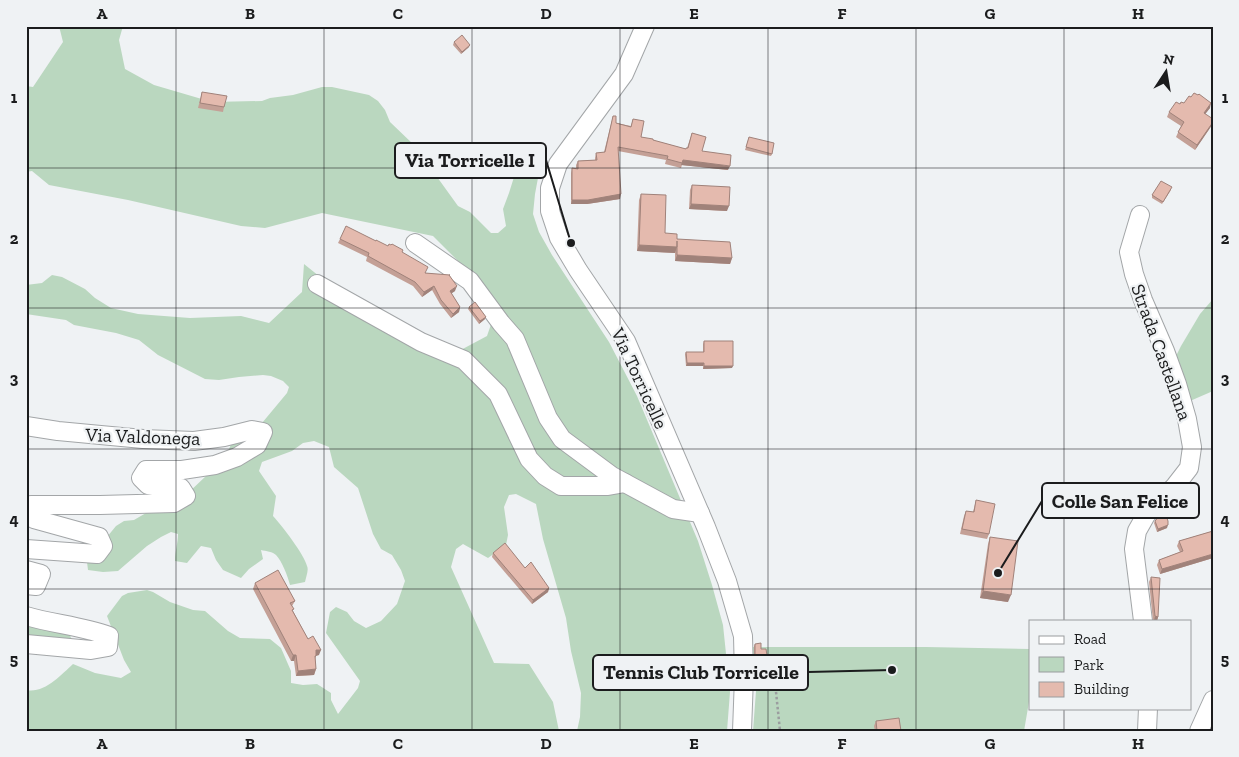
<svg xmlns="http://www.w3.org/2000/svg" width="1239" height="757" font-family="'Zilla Slab',serif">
<rect width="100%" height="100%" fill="#eff2f4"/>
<g fill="#bad7bf">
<path d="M59,26H123L119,40L125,69L154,85L212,102L262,101L270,98L293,95L322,87H332L369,95L378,101L385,110L390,122L414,145L458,206L470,212L491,233H498L506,226L503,209L509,193L520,158L533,149L542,156L546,162L538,178L535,194L533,214L539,232L552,255L609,342L637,396L698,541L712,585L723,625L730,692L727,731H577L580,717L581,693L571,651L566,618L543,539L536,504L516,494L509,495L504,507L508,535L506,545L488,558L463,544L456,549L451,567L494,663L529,664L553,702L559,731H26V690C44,694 61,675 73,664L95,673L121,678L131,672L124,660L107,616L122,596L128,593L147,590L153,592L170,602L193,610L205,611L228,631L240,638L270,639L281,648L291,671V683L303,685L317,684L331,693V700L338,714L358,688L360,681L326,633L330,612L336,607L347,612L354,621L366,628L381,621L397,604L405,581L401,570L392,555L381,549L373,534L358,488L334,467L329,447L314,441L303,443L292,451L262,462L259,471L276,496L273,516C282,526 304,554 307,566C309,570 306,577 305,582L290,585C288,577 282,561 276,555C273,552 266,551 261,550L263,559L249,569L241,578L223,570L216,560L211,548L201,546L187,563L175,561C175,551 178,543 178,534L171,532L161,537L147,546L118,571L103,572L88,570L86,554L107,537L116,526L124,521L134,520L170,499L187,494L206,476L222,465L236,433L250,425L262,423L287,393L289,387L283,381L271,376L263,375L239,377L219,380L205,379L158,355L139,340L116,333L74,325L66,320L26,314V285L42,283L52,275L62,277L85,289L95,298L111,308L138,314L190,318L241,316L269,323L302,292L304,264L360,309L457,352L487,336L498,304L475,278L433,236L322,213L265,228L241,226L128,200L49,185L32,171L26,172V86L33,87L63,42Z"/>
<polygon points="1213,299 1213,391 1190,401 1177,366 1177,354 1181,346 1200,314"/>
<polygon points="26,613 67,629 72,640 26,636"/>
<polygon points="752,647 926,647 1030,649 1030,696 1024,731 753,731 756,691"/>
</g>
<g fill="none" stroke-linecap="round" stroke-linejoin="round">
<defs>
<g id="minor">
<polyline points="645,26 624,74 558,164 550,188 550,211 559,238 578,270 626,341 706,527 727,581 743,636 744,677 742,731"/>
<polyline points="1140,215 1129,252 1134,274 1143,300 1165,351 1177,384 1187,419 1192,447 1189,468 1175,486 1146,515 1137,531 1134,549 1143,621"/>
<polyline points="415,243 470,281 501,323 515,339 548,418 562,439 612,476 673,509 700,513"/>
<polyline points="317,284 421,342 464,360 498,394 529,459 545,476 561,486 608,486 625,483"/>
<polyline points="26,426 58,431 143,439 194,441 224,437 252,430 263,432 257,445 237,457 215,465 182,470 146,470 141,478 148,485 170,488 181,488 186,496 174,503 100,505 31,505 26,508"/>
<polyline points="26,512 34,519 99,537 103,546 97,554 26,549"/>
<polyline points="26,570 41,574 36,586 26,585"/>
<path d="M26,616C53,624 82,626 109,636L108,647L91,650L26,644"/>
<polyline points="1147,731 1148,708"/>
<polyline points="1199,731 1213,700"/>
</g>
</defs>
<use href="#minor" stroke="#a3a6a8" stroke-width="20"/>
<polyline stroke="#9b9d9f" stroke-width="2.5" stroke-dasharray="2.5 2.5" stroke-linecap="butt" points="773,662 780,731"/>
<use href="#minor" stroke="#fff" stroke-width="18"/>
</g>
<g fill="#c4a096">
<polygon points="454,42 469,47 461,54 453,45"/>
<polygon points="202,92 224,107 223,112 198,108"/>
<polygon points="1191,97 1210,108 1205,114 1212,125 1195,150 1176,137 1181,126 1167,117 1169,112 1180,104 1184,103"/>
<polygon points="613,116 616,123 631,126 633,119 641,137 686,149 687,148 692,133 702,151 728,170 682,165 681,168 665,164 666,160 618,151 620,199 587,204 571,204 571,173 572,168 576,168 576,165 578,161 595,160 595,158 596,153 604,152"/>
<polygon points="749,137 772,154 771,156 745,150"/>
<polygon points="692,185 727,211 689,209 690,190"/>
<polygon points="1171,190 1162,204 1152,198 1152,195"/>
<polygon points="641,194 665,233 677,239 732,258 730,264 675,261 675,252 675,253 637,251 639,200"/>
<polygon points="340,239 376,241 402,253 426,273 450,276 455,291 451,293 460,307 459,312 451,318 440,304 432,290 422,297 413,286 366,261 367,257 338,243"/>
<polygon points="469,307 485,319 479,324 468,309"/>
<polygon points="704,341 732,368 703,369 703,366 686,366 685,354 686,352 703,352 703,344"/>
<polygon points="976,500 989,534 987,539 960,534 964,516 966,511 973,512"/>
<polygon points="1155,521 1167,528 1157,532 1154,523"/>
<polygon points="1213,531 1213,558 1160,574 1157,565 1159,560 1180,552 1177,546 1179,541"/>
<polygon points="990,537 1008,602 980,598 988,544"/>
<polygon points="493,553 525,568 549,588 548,592 532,604 492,557"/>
<polygon points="1151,577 1158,617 1157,621 1153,621 1149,582"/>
<polygon points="255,583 295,601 292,606 293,611 308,639 319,655 316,656 315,659 316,669 314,675 296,676 294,661 291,661 253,589"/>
<polygon points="755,644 768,662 767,664 754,665 754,646"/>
<polygon points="876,721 901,731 875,731 874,726"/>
</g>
<g fill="#a0827a">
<polygon points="470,45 469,47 461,54 462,52"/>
<polygon points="1211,103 1210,108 1202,118 1204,113"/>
<polygon points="1213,122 1212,125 1195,150 1197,145"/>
<polygon points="683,160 730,166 728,170 681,165"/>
<polygon points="621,194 620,199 587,204 571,204 572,200"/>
<polygon points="691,204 729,206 727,211 689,209"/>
<polygon points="639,245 677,247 675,253 637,251"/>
<polygon points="677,255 732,258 730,264 675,261"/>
<polygon points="434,286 432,290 422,297 424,292"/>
<polygon points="457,286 455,291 448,296 450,291"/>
<polygon points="460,307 459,312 451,318 453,314"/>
<polygon points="486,317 485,319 479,324 480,321"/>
<polygon points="687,363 704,363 703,366 686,366"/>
<polygon points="704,366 733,366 732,368 703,369"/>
<polygon points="1168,525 1167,528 1157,532 1158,529"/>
<polygon points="1213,554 1213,558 1160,574 1162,569"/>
<polygon points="549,588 548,592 532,604 533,600"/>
<polygon points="983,591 1011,595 1008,602 980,598"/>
<polygon points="1155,616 1158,617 1157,621 1154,621"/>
<polygon points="316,650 321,650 319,655 314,656"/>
<polygon points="293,655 296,655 294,661 291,661"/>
<polygon points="768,662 767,664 754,665 755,663"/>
<polygon points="316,669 314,675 296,676 298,671"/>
</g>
<g fill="#e4baae" stroke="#a0827a">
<polygon points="462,35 470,45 462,52 454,42"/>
<polygon points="202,92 227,96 224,107 200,103"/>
<polygon points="1194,93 1198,95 1199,94 1211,103 1204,113 1213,119 1213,122 1197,145 1178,132 1184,122 1169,112 1176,102 1180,104 1181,102 1184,103 1189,96 1191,97"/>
<polygon points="613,116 616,116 616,123 631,127 633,119 644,121 641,137 653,139 653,140 686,149 686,148 688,148 692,133 706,137 702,151 731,155 730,166 683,160 682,163 667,159 668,156 618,147 621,194 588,200 572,200 572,168 578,169 578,161 597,160 596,153 605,152"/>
<polygon points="749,137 774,143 772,154 746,147"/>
<polygon points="1161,181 1172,187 1163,202 1152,195"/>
<polygon points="692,185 730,187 729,206 691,204"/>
<polygon points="641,194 666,195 665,233 677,234 677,239 730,242 732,258 677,255 677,241 677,247 639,245"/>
<polygon points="346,226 376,241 376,240 388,246 389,244 391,245 392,244 403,250 402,252 428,267 425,273 450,275 449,275 457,286 450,291 460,307 453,314 441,300 434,286 424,292 415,282 368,256 369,253 340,239"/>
<polygon points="475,302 486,317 480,321 469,307"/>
<polygon points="704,341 733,341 733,366 704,366 704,363 687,363 686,352 704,352"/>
<polygon points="976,500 995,504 989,534 962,529 966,511 974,512"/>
<polygon points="1164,511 1168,521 1168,525 1158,529 1155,521"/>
<polygon points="1213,531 1213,554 1162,569 1159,560 1183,551 1179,541"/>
<polygon points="990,537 1018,541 1011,595 983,591"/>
<polygon points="505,543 525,568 531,562 549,588 533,600 493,553"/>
<polygon points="278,570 295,601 290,603 294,609 292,610 308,639 313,636 321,650 316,650 316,656 315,656 316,669 298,671 296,655 293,655 255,583"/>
<polygon points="1151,577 1160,578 1158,617 1155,616"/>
<polygon points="761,643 761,649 766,649 768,662 755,663 755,644"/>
<polygon points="899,718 901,731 877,731 876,721"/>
</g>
<path fill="none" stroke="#1b1c1d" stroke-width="1" stroke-opacity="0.55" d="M176,26V731M324,26V731M472,26V731M620,26V731M768,26V731M916,26V731M1064,26V621M26,168H1213M26,308H1213M26,449H1213M26,589H1213M1064,708V731"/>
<g text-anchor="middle" stroke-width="4.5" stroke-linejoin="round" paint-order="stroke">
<g font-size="19" fill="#1b1c1d" stroke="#eff2f4">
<text transform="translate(1162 352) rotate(70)" y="7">Strada Castellana</text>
<text transform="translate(640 378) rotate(65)" y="7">Via Torricelle</text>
<text transform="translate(143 436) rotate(2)" y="7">Via Valdonega</text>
</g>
</g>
<path fill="none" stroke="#1b1c1d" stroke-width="2" d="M571 243L546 160M998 573L1042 501M892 670L808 672"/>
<g fill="#1b1c1d" stroke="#eff2f4" stroke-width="2">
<circle cx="571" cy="243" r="5"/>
<circle cx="998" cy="573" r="5"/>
<circle cx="892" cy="670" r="5"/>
</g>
<g fill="#eff2f4" stroke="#1b1c1d" stroke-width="2">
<rect x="395" y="143" width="151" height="35" rx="5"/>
<rect x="1042" y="483" width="157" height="35" rx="5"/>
<rect x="593" y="655" width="215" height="35" rx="5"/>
</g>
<g font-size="20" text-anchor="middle" font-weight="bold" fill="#1b1c1d">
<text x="470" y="167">Via Torricelle I</text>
<text x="1120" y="508">Colle San Felice</text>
<text x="701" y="679">Tennis Club Torricelle</text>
</g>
<rect width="1239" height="757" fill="none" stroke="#eff2f4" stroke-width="55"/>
<rect x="1029" y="620" width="162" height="90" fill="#eff2f4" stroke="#9a9c9e"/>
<rect x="1039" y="636" width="25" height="8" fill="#ffffff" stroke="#9a9c9e"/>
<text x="1074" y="644" font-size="15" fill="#1b1c1d">Road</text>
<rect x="1039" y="657" width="25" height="15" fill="#bad7bf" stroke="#9a9c9e"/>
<text x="1074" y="670" font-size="15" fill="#1b1c1d">Park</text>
<rect x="1039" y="682" width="25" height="15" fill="#e4baae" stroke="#9a9c9e"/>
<text x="1074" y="694" font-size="15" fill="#1b1c1d">Building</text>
<g transform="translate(1166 72) rotate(12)" stroke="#eff2f4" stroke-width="4" paint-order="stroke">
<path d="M0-4L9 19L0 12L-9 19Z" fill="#1b1c1d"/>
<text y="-8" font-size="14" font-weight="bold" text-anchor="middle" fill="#1b1c1d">N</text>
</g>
<rect x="28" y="28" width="1184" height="702" fill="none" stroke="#1b1c1d" stroke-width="2"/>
<g font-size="16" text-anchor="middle" font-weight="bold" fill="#1b1c1d">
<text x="102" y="19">A</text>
<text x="250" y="19">B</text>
<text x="398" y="19">C</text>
<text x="546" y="19">D</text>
<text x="694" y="19">E</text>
<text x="842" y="19">F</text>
<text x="990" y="19">G</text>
<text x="1138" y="19">H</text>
<text x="14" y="103">1</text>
<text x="1225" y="103">1</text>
<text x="14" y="244">2</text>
<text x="1225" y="244">2</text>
<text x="14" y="384">3</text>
<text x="1225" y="384">3</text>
<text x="14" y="525">4</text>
<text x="1225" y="525">4</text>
<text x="14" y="665">5</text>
<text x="1225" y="665">5</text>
<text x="102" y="749">A</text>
<text x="250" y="749">B</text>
<text x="398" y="749">C</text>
<text x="546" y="749">D</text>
<text x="694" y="749">E</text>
<text x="842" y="749">F</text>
<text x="990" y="749">G</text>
<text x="1138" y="749">H</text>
</g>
</svg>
